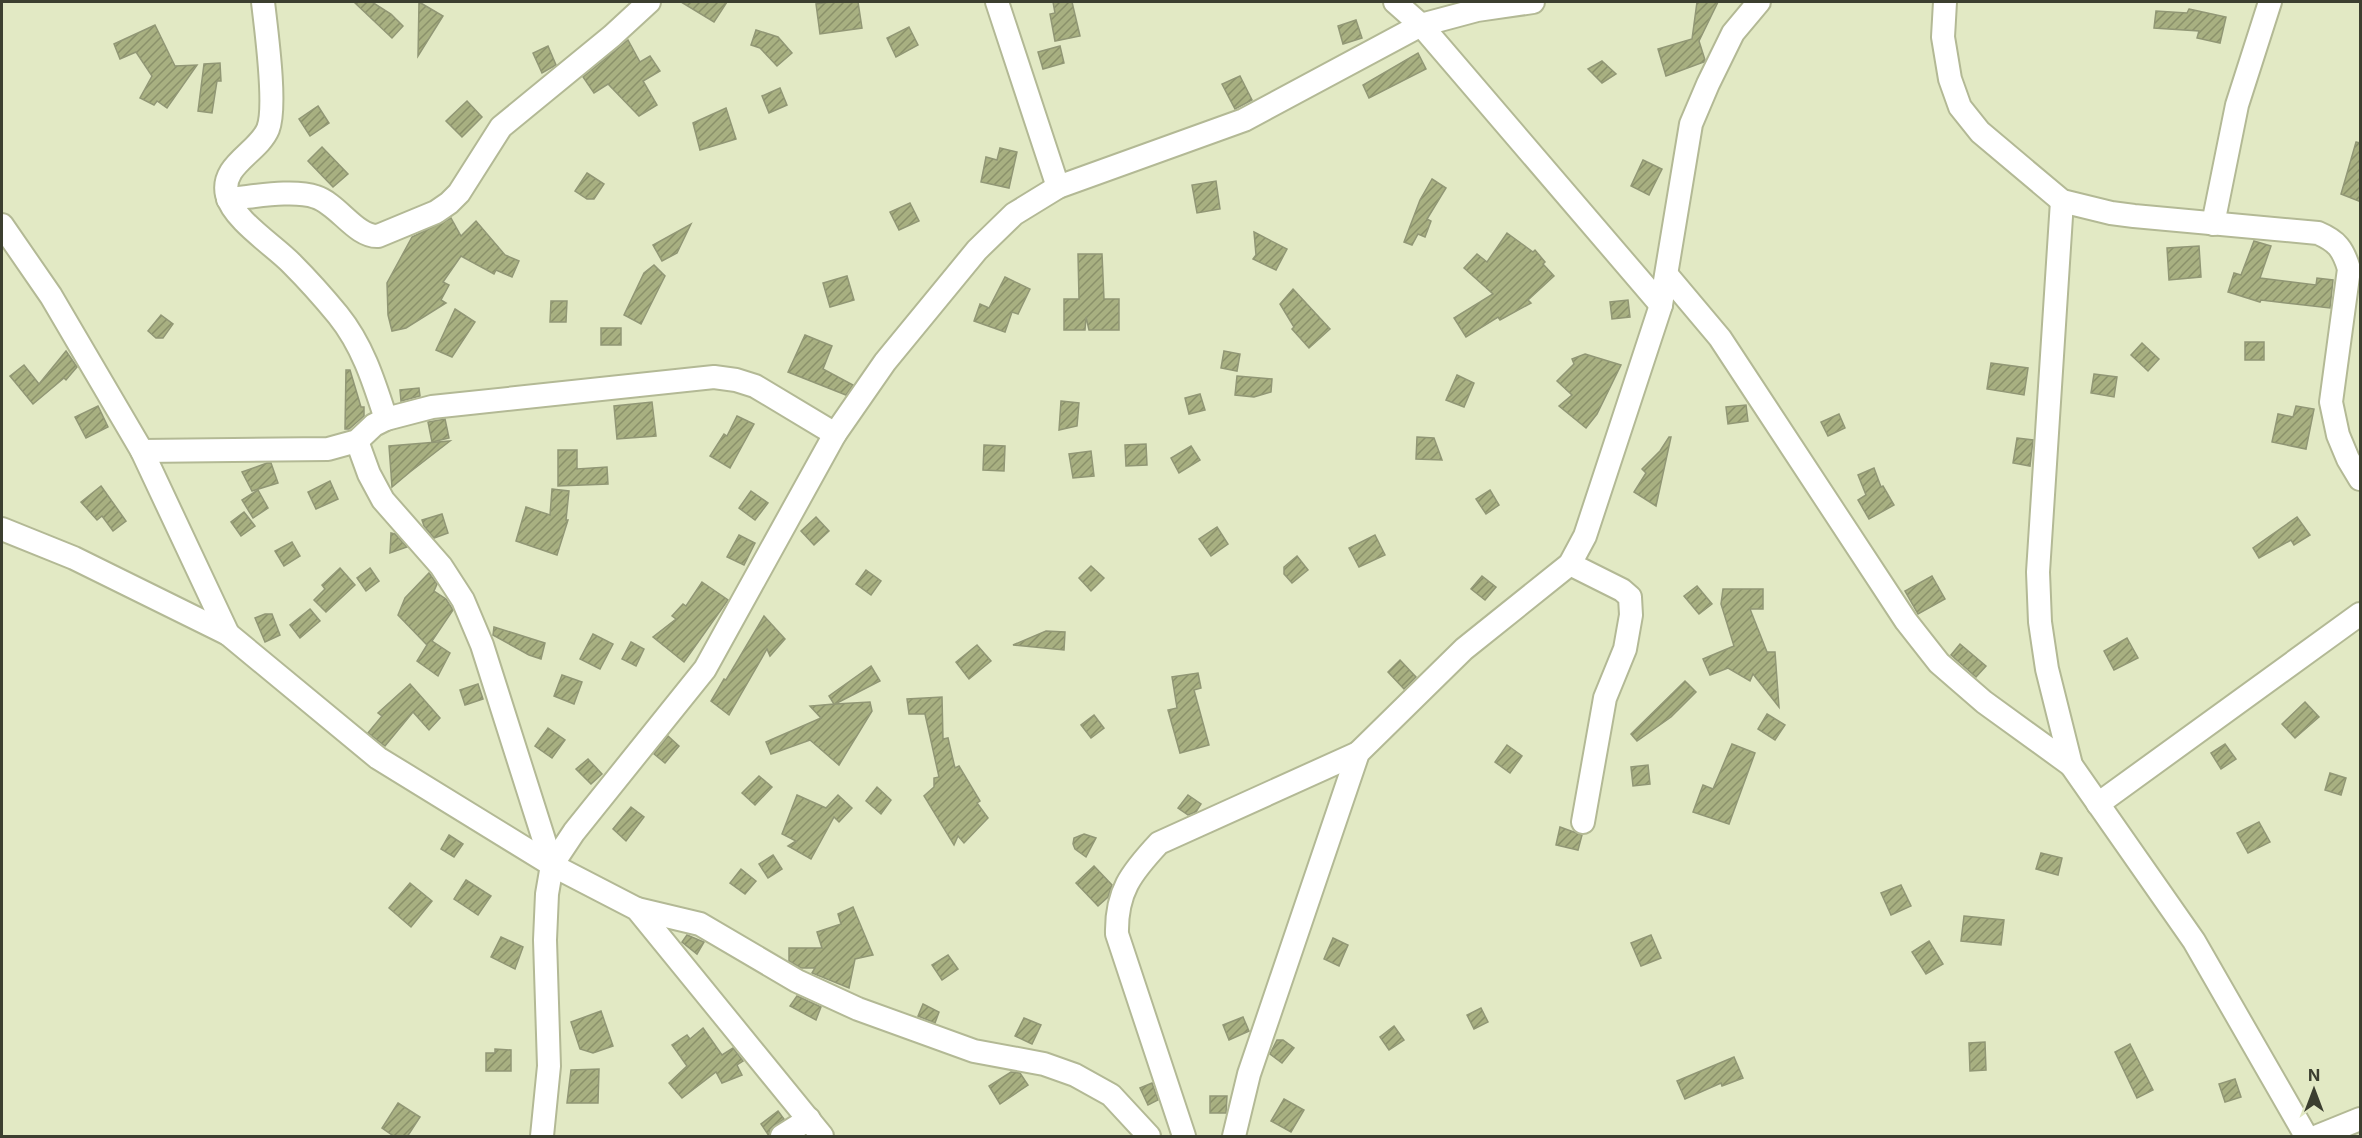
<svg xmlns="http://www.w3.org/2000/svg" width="2362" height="1138" font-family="Inter,sans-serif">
<defs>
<pattern id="building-hatch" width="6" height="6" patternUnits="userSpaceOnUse" patternTransform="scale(1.5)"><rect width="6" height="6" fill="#a8b081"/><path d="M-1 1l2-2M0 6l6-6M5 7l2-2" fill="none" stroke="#8a916a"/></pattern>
</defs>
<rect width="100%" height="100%" fill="#e2e9c4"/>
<g fill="url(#building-hatch)" stroke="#919775" stroke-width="1.5">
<polygon points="354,2 372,2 391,14 403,26 392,38"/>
<polygon points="419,2 443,16 418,56"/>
<polygon points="681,2 727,2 714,22"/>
<polygon points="830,2 858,2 862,28 820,34 816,4"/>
<polygon points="1053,2 1072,2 1080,36 1055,41 1050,14 1055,13"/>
<polygon points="1697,2 1718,2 1699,41 1705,60 1704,62 1666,76 1658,49 1692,39"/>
<polygon points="2189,9 2226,17 2220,43 2197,38 2199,31 2154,28 2156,11 2187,13"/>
<polygon points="1356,20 1362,38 1343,44 1338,26"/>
<polygon points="155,25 175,66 197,65 167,108 157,101 154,105 140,98 152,76 136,52 120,59 114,44"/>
<polygon points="909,27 918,45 896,57 887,38"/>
<polygon points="756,30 778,37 792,53 777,66 760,48 751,45"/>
<polygon points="628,40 640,62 650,56 660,71 643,81 657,105 639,116 608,84 594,93 583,77"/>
<polygon points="548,46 556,65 542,73 533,53"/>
<polygon points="1060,46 1064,63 1043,69 1038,52"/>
<polygon points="1418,53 1426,69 1369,98 1363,85"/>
<polygon points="1602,61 1616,74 1602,83 1588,69"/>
<polygon points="220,63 221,81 217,81 212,113 198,111 204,64"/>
<polygon points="1240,76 1252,100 1235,109 1222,84"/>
<polygon points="780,88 787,105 769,113 762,96"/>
<polygon points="467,101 482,117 462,137 446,121"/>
<polygon points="318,106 329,123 310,136 299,119"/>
<polygon points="726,108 736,139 700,150 693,123"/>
<polygon points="2356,142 2361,143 2361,202 2341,194"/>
<polygon points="322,147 348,174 333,187 308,161"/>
<polygon points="1000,148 1017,152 1009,188 981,182 986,157 997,160"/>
<polygon points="1643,160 1662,169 1649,195 1631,186"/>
<polygon points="587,173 604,184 594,199 587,199 575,191"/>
<polygon points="1432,179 1446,188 1427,219 1431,221 1425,237 1418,234 1412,245 1404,242 1420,200"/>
<polygon points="1216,181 1220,209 1197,213 1192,185"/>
<polygon points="910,203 919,221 899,230 890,212"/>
<polygon points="451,218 461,236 476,221 505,255 519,261 512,277 496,270 494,274 461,256 443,282 449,285 441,300 446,303 406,328 392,331 388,315 387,283 412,237"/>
<polygon points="691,224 677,253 662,261 653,245"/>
<polygon points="1254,232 1287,249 1276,270 1253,259 1256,255"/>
<polygon points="1507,233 1533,252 1535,250 1545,262 1543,264 1554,276 1528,300 1531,303 1500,320 1498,317 1466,337 1454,318 1493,294 1464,268 1477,254 1487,262"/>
<polygon points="2254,241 2271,246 2260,278 2316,285 2317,278 2333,280 2330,308 2261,300 2260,302 2228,292 2234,273 2241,275"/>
<polygon points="2199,246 2201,277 2169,280 2167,248"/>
<polygon points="1078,254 1102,254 1104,299 1119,299 1119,330 1089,330 1086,317 1085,330 1064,330 1064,299 1079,299"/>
<polygon points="654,265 665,276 641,324 624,315 644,273"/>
<polygon points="847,276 854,300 830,307 823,283"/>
<polygon points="1005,277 1030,289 1018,314 1012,312 1005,332 974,321 980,304 989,308"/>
<polygon points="1293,289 1330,329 1309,348 1292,329 1294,327 1280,304"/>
<polygon points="1628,300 1630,317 1612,319 1610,302"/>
<polygon points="551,301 567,301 566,322 550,322"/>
<polygon points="455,309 475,322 452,357 436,350"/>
<polygon points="161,315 173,324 163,338 156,338 148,331"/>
<rect x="601" y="328" width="20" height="17"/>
<polygon points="805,335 832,346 823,369 853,385 846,395 788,372"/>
<rect x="2245" y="342" width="19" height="18"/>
<polygon points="2142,343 2159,359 2148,371 2131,355"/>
<polygon points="66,351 77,367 66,380 64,378 33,404 10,376 24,365 39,384"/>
<polygon points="1224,351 1240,354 1237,371 1221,368"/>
<polygon points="1585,354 1621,365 1597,414 1586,428 1559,406 1572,395 1557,381 1574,364 1572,359"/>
<polygon points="1991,363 2028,368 2024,395 1987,389"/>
<polygon points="346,370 350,370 361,407 364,407 364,416 349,429 345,429"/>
<polygon points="2094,374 2117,377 2114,397 2091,393"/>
<polygon points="1457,375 1474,383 1464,407 1446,400"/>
<polygon points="1237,376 1272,379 1271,392 1254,397 1235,395"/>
<polygon points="419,388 420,396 401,401 400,390"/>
<polygon points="1200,394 1205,410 1189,414 1185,398"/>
<polygon points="1061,401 1079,403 1077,426 1059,430"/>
<polygon points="652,402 656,436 617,439 614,406"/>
<polygon points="1746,405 1748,421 1728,424 1726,407"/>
<polygon points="98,406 108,427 86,438 75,417"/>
<polygon points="2296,406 2314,409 2306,449 2272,442 2278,414 2293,417"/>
<polygon points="1839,414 1845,428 1828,436 1821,422"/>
<polygon points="737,416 754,424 730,468 710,456 724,434 727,436"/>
<polygon points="445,419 449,438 432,442 428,422"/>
<polygon points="1417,437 1434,438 1442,460 1416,459"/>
<polygon points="1669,437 1671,437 1656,506 1634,492 1646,473 1642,469 1660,451"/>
<polygon points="2017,438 2033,440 2030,466 2013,463"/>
<polygon points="450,441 410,472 392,487 389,446"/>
<polygon points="1146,444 1147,465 1126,466 1125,445"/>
<polygon points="984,445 1005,446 1004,471 983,470"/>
<polygon points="1191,446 1200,460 1179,473 1171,458"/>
<polygon points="558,450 577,450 577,469 607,467 608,484 558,486"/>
<polygon points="1091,451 1094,476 1073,478 1069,454"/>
<polygon points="267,463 271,463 278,483 252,491 242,472"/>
<polygon points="1874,468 1881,487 1883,486 1894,505 1869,519 1858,500 1866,495 1858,475"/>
<polygon points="330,481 338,499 316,509 308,492"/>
<polygon points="101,486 126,521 113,531 102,516 97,520 81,502"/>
<polygon points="552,489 569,491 566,520 568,520 557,555 516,541 526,507 550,515"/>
<polygon points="258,490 268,508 253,518 242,500"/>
<polygon points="1490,490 1499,505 1486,514 1476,499"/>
<polygon points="751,491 768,503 755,520 739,508"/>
<polygon points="244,512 255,526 241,536 231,522"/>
<polygon points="442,514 448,533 434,538 424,526 422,520"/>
<polygon points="816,517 829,531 814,545 801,531"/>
<polygon points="2297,517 2310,535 2294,545 2291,540 2259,558 2253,548"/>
<polygon points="1217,527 1228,544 1211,556 1199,539"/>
<polygon points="391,533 395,534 407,547 390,553"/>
<polygon points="739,535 755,543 744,565 727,557"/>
<polygon points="1375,535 1385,555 1359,567 1349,548"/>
<polygon points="292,542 300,556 284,566 275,551"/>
<polygon points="1297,556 1308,570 1292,583 1284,574 1284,567"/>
<polygon points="1091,566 1104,578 1091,591 1079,578"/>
<polygon points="340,568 355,585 326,612 314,600 325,589 322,585"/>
<polygon points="370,568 379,581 366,591 357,578"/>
<polygon points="866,570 881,581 871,595 856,584"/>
<polygon points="429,573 437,584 434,591 446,599 453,610 432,641 450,653 438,676 417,661 427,645 398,615 405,598"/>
<polygon points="1482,576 1496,587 1485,600 1471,589"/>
<polygon points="1932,576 1945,599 1918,614 1905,591"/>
<polygon points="702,582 728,600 684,662 653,637 676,619 672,616 683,604 686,606"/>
<polygon points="1697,586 1712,604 1699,614 1684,596"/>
<polygon points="1723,589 1763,589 1763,609 1750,609 1767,652 1775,652 1779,707 1753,674 1750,681 1728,668 1710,675 1703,659 1734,646 1721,604"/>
<polygon points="310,609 320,621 300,638 290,625"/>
<polygon points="265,614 272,614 280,635 265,642 255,618"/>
<polygon points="764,616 785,639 770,656 767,649 729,715 711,701 724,679 726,680"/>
<polygon points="494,627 545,643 541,659 529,655 493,635"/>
<polygon points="1046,631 1065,632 1064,650 1013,645"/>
<polygon points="593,634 613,644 600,669 580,659"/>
<polygon points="2127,638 2138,658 2114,670 2104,651"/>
<polygon points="631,642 644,649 636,666 622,659"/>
<polygon points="1960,644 1986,666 1976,677 1951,655"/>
<polygon points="977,645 991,661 969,679 956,662"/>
<polygon points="1400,660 1416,677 1404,689 1388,672"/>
<polygon points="871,666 880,681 835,704 870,702 872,711 839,765 810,740 771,754 766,742 821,718 810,706 834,704 829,696"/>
<polygon points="1198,673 1201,688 1194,690 1209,745 1180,753 1168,710 1177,708 1172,677"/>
<polygon points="562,675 582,682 574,704 554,696"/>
<polygon points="1685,681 1696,692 1671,717 1637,741 1631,734"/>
<polygon points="410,684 440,718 429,730 413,712 385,746 368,733 382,716 378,713"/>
<polygon points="478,684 483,699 465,705 460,690"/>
<polygon points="942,697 943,739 948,738 955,768 959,766 980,801 977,803 988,818 964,843 958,836 954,845 924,796 934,787 934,778 939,777 925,714 909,714 907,699"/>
<polygon points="2305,702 2319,717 2295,738 2282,724"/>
<polygon points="1767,714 1785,725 1775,740 1758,729"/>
<polygon points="1094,715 1104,728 1091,738 1081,725"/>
<polygon points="548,728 565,740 552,758 535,746"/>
<polygon points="668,736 679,746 665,763 654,754"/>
<polygon points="1732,744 1755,753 1729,824 1693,812 1703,785 1713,789"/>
<polygon points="2225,744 2236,759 2221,769 2211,753"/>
<polygon points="1507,745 1522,756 1510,773 1495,762"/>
<polygon points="588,759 602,774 591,784 576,769"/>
<polygon points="1648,765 1650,784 1633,786 1631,767"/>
<polygon points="2330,773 2346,778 2341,795 2325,790"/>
<polygon points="759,776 772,787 755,805 742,793"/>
<polygon points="877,787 891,800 881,814 866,801"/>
<polygon points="797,795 826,808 838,795 852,808 839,822 834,817 811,859 788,846 796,841 782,834"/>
<polygon points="1188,795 1201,804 1196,812 1188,815 1178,808"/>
<polygon points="631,807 644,817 626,841 613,829"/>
<polygon points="2259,822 2270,842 2248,853 2237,833"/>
<polygon points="1560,827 1582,835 1578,850 1556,845"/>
<polygon points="1084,834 1096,838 1086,857 1075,849 1073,844 1074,838"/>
<polygon points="449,835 463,844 454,857 441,849"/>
<polygon points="2041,853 2062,858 2058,875 2036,869"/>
<polygon points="773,855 782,869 768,878 759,864"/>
<polygon points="1094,866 1112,885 1108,897 1098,906 1076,883"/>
<polygon points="741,869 756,881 745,894 730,883"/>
<polygon points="466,880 491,896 478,915 454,899"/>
<polygon points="410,883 432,901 411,927 389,908"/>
<polygon points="1901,885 1911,906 1891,915 1881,893"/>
<polygon points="853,907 873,955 855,959 849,988 812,973 815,968 801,968 789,961 789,948 822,948 817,932 841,924 838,914"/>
<polygon points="1964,916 2004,920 2001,945 1961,941"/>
<polygon points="687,935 704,942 697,954 682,942"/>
<polygon points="1651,935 1661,958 1641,966 1631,943"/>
<polygon points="501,937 523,947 515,969 491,957"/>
<polygon points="1333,938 1348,945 1339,966 1324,959"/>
<polygon points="1929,941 1943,964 1926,974 1912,952"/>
<polygon points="948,955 958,969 942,980 932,965"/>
<polygon points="797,996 821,1007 816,1020 790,1006"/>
<polygon points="923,1004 939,1012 935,1023 918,1016"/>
<polygon points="1481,1008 1488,1022 1474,1029 1467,1015"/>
<polygon points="601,1011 613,1046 593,1053 580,1049 571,1022"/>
<polygon points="1243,1017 1249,1031 1229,1040 1223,1025"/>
<polygon points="1024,1018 1041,1025 1032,1044 1015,1036"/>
<polygon points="1394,1026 1404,1040 1389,1050 1380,1037"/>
<polygon points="703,1028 722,1055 733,1048 743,1061 737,1065 742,1075 722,1083 716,1072 682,1098 669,1083 687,1066 672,1045 687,1035 690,1039"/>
<polygon points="1277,1040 1283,1040 1294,1048 1282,1063 1270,1054"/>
<polygon points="1985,1042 1986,1070 1970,1071 1969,1043"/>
<polygon points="2130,1044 2153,1090 2137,1098 2115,1052"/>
<polygon points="495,1049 511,1050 511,1071 486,1071 486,1053 495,1053"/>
<polygon points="1734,1057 1743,1078 1722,1086 1721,1083 1685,1099 1677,1081"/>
<polygon points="599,1069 598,1103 567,1103 571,1070"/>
<polygon points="1011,1072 1020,1073 1028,1085 1000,1104 989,1086"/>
<polygon points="2235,1079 2241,1097 2225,1102 2219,1084"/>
<polygon points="1152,1083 1158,1100 1148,1105 1140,1088"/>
<polygon points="1210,1096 1227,1096 1226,1113 1210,1113"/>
<polygon points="1284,1099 1304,1110 1291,1132 1271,1121"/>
<polygon points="398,1103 420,1117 407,1137 395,1137 382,1128"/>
<polygon points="778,1111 784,1119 770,1129 769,1136 761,1124"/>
</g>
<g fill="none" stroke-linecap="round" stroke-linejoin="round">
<defs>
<g id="minor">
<path d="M263,2C266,29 277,106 268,129C258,153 220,165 227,195C233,220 275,246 292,264C308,280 324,298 338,315C363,346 374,382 386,419"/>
<polyline points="997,2 1058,187"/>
<polyline points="1395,2 1421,25 1661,305"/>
<path d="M1945,2L1943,37L1950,79L1960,107L1980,132L2062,201L2111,213L2134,216L2318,233C2337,241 2343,249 2349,269L2331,402L2338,435L2348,459L2360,479"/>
<path d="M228,199C253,197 293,189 316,197C338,204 356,237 378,236L436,212L449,203L459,193L501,127L612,36L649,2"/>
<polyline points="2062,201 2038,572 2040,622 2047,669 2071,765 2194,941 2306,1136"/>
<polyline points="2213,224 2237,105 2270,2"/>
<polyline points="2,225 51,296 142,451 228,634"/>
<polyline points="1667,275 1720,338 1906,621 1939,663 1984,702 2071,765"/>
<polyline points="357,441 369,474 383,500 441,566 463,600 482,645 552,865 547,894 545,940 549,1066 542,1136"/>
<polyline points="142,451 328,449 357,441 374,425 386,419 432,407 714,377 736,380 755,386 835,434"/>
<polyline points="2,529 74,558 228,634 378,758 552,865 637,909 822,1136"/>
<polyline points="1570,564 1622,590 1630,597 1631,615 1625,649 1605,698 1583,822"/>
<polyline points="2098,804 2360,614"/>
<polyline points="552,865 574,832 705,669 835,434 885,362 977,250 1014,214 1058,187 1244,120 1421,25 1477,10 1533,2"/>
<polyline points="637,909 700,924 797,981 858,1009 974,1051 1044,1064 1075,1075 1111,1095 1149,1136"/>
<polyline points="782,1136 809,1119"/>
<path d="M1184,1136L1117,934C1116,892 1131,873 1159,843L1358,753"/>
<polyline points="1234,1136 1249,1074 1358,753 1464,649 1570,564 1585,536 1661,305 1691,124 1708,84 1733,33 1759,2"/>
<polyline points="2318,1136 2360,1119"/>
</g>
</defs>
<use href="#minor" stroke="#b3b995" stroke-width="26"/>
<use href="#minor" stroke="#fff" stroke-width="22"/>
</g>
<rect width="2362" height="1138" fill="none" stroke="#3c3f30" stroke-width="6"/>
<g transform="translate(2314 1090)" stroke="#e2e9c4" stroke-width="4.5" paint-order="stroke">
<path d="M0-4.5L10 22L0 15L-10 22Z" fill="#3c3f30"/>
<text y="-9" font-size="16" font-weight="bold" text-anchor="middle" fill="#3c3f30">N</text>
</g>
</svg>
